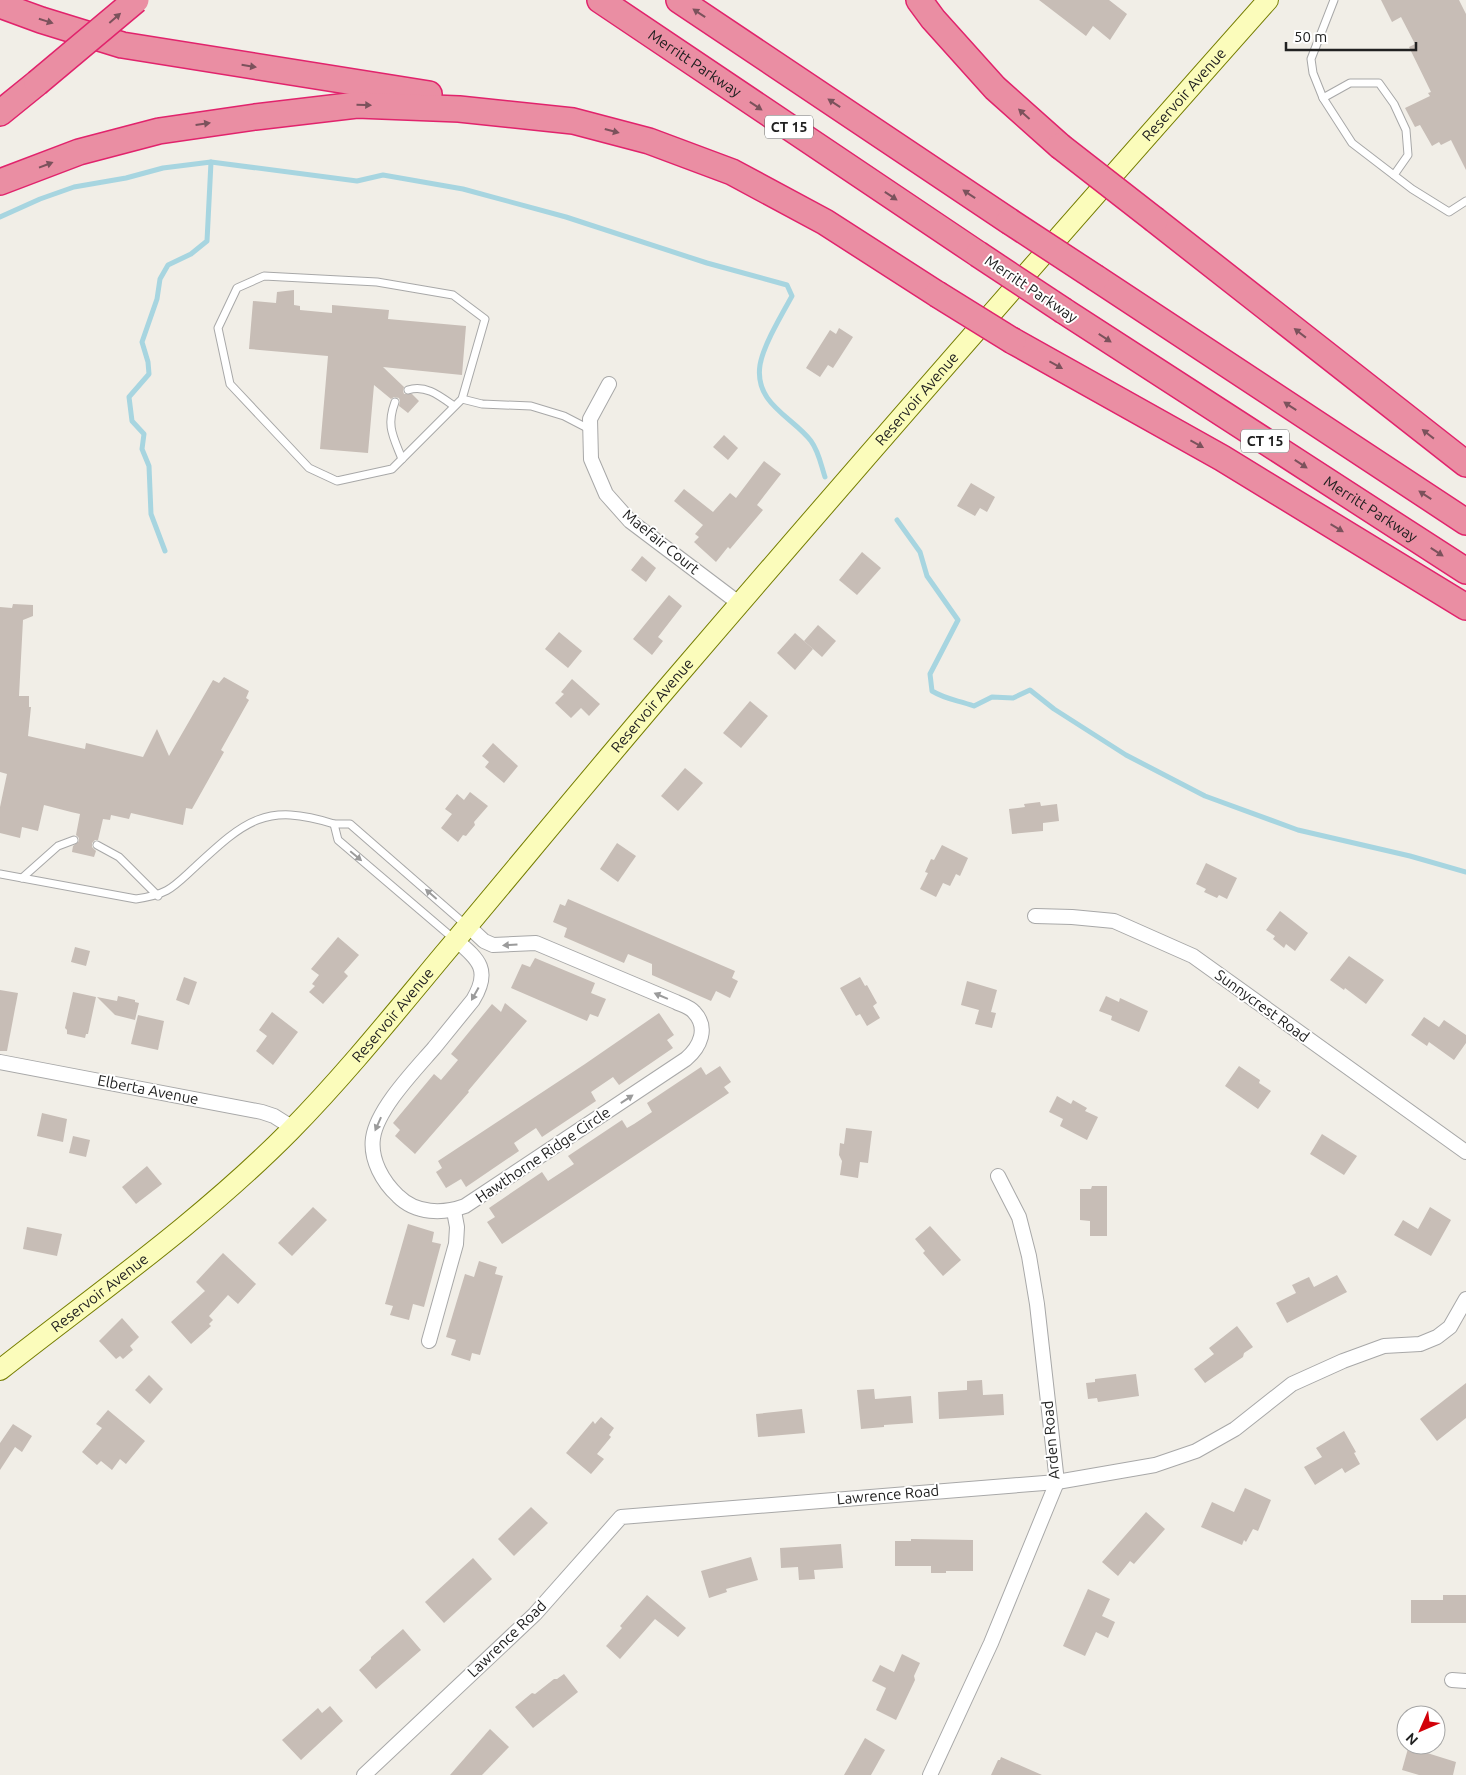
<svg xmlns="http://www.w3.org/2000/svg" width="1466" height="1775" font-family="Ubuntu,sans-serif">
<rect width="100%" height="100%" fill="#f1eee7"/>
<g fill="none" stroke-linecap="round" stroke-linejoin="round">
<g stroke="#a7d5e0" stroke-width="5">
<path d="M0,217L40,199L74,187L126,178L163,168L211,162L357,181L383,175L463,189L566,217L707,263L787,285L792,296C782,314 763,346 760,365C754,404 793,417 811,441C819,452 821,465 825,477"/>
<path d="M897,520L920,552L927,576L958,620L930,674L932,691C947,700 958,700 974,706L992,697L1013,698L1030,690L1054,709L1126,755L1205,796L1298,830L1410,856L1466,872"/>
<polyline points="165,551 151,514 149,466 142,449 144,434 132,421 129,397 149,374 148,362 142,342 157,299 160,279 168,265 191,254 207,241 211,162"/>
</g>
</g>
<g fill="#c7bdb6">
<polygon points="1039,0 1109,0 1127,14 1110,40 1093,26 1086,36"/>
<polygon points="1381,0 1459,0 1466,14 1466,170 1451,140 1441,145 1439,142 1432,146 1420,125 1415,127 1405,108 1430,96 1428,93 1431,92 1409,47 1415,44 1401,17 1392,22"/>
<polygon points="294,290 294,305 300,306 300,310 332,313 332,305 389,310 388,319 466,326 462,375 383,367 404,387 403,391 404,394 412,394 419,401 408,413 399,406 400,401 399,398 394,397 391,399 374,385 368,453 320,449 328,356 249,349 253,301 276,303 277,292"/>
<polygon points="839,328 853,337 833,368 828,365 820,377 806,368 830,330 836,334"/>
<polygon points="724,435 738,448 728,460 713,447"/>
<polygon points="764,461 781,474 757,505 763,510 730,549 728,547 716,562 694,542 699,537 695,534 703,525 674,501 684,489 713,512 730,493 736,498"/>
<polygon points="971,483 995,497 987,512 980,508 975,516 957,506"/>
<polygon points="862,552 881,568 857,595 839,580"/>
<polygon points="642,556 656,568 646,582 631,570"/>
<polygon points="669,595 682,606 658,637 663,641 652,655 633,639"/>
<polygon points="13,604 33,605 33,616 23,620 19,696 29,696 29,707 31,707 28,736 85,749 86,743 143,757 157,729 169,756 213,680 219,683 224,677 249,691 246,698 249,700 221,750 224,752 192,809 186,808 183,825 131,813 129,819 111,815 110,820 103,819 98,840 95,840 92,843 92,847 96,851 94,857 72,852 73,846 79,841 79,838 76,835 80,814 71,812 44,805 38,831 22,827 20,838 0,833 0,807 7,774 0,772 0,607 12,608"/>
<polygon points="818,625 836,641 822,657 804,641"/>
<polygon points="559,632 582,651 568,668 545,649"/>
<polygon points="795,633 813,649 795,670 777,653"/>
<polygon points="572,679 600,704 589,716 581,708 571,718 555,703 564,694 561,692"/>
<polygon points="750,701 768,716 741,748 723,733"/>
<polygon points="493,743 518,766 504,783 485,767 489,762 482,756"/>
<polygon points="685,768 703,783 678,811 661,796"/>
<polygon points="470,792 488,806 474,822 475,825 466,836 463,835 458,842 441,828 452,814 445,809 457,794 464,800"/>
<polygon points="1040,802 1041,806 1057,804 1059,821 1043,823 1043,831 1012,834 1009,809 1025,807 1024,804"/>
<polygon points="617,843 636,856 618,882 600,869"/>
<polygon points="942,845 968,858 960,876 956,874 950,886 943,883 936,897 920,889 928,873 925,872 931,859 934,860"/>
<polygon points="1206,863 1237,878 1227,899 1219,895 1217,898 1204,892 1206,889 1196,884"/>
<polygon points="568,899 735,971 732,978 738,981 730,998 716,991 711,1001 652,975 652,964 628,954 624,963 564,937 567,928 553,922 560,904 565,906"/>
<polygon points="1280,911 1308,933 1295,951 1286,944 1284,948 1273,939 1275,936 1266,930"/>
<polygon points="338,937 359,955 344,972 348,976 323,1004 309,992 315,986 312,984 319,975 311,969"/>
<polygon points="75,947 90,951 86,966 71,962"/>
<polygon points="1349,956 1384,980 1366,1004 1345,988 1344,990 1330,980"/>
<polygon points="535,958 595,983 591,993 606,999 598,1017 590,1014 587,1021 511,988 522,964 530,967"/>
<polygon points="184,977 197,982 189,1005 176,1000"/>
<polygon points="860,977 865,986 867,985 877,1003 873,1006 880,1018 867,1026 860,1014 856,1016 840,988"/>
<polygon points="967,981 997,990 991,1012 996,1013 992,1028 975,1024 979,1010 961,1005"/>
<polygon points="0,990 18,993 7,1051 0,1051"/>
<polygon points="73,992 96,997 88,1034 86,1034 85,1038 67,1034 67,1030 65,1028"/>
<polygon points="118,996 135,1000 135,1002 139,1003 135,1020 115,1015 97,997 117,1001"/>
<polygon points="1106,996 1119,1002 1120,998 1148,1011 1139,1032 1111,1020 1112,1016 1099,1011"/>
<polygon points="505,1003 527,1021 468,1091 469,1092 415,1154 395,1136 400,1130 393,1123 434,1074 441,1080 458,1060 451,1054 492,1004 501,1012"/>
<polygon points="272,1012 298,1032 273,1065 256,1051 267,1036 259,1030"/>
<polygon points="659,1013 674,1035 667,1040 673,1048 619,1085 613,1077 591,1092 596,1101 542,1137 536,1128 514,1143 519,1151 466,1187 461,1179 446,1188 436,1172 442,1168 438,1161 585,1064"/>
<polygon points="138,1015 164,1021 158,1050 131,1044"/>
<polygon points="1424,1017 1439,1027 1444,1020 1466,1035 1466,1043 1454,1060 1429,1042 1427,1046 1411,1035"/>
<polygon points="720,1066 731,1082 724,1087 729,1093 502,1244 487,1222 495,1217 489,1208 542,1172 548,1181 574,1164 568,1156 622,1120 627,1128 634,1124 652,1112 647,1103 701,1067 706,1075"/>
<polygon points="1239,1066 1260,1080 1259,1083 1271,1091 1258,1109 1225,1086"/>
<polygon points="1057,1096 1071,1104 1073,1100 1087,1108 1085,1111 1098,1117 1087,1140 1060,1126 1063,1119 1049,1112"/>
<polygon points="42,1113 67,1119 63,1142 37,1136"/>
<polygon points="846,1128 872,1131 868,1163 860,1162 858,1178 840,1175 842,1161 839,1155 840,1143 844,1144"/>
<polygon points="1322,1134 1357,1156 1344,1175 1310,1154"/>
<polygon points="73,1136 90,1140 86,1157 69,1153"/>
<polygon points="147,1166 162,1184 136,1204 122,1187"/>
<polygon points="1092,1186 1107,1186 1107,1236 1090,1236 1090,1221 1080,1220 1080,1189 1091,1189"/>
<polygon points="313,1207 327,1220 292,1256 278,1243"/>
<polygon points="1430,1207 1451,1220 1431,1256 1394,1235 1403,1220 1418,1229"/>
<polygon points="408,1224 434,1232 432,1242 441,1244 424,1307 413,1304 409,1320 390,1315 393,1306 385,1304"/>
<polygon points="930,1226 961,1260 943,1276 923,1253 925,1251 915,1239"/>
<polygon points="27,1227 62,1234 57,1256 23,1249"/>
<polygon points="223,1253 256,1284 238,1304 228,1295 209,1316 213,1320 209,1324 211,1326 191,1344 171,1322 205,1291 196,1282"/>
<polygon points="479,1261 497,1267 495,1274 503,1276 480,1355 472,1353 470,1361 451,1355 456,1340 446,1337 465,1274 474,1277"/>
<polygon points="1337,1275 1347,1292 1287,1323 1276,1303 1296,1293 1292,1285 1309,1277 1314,1287"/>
<polygon points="122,1318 139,1337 130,1346 133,1350 123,1359 120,1356 116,1359 99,1341"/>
<polygon points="1237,1326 1253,1347 1244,1353 1243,1357 1205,1383 1194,1369 1214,1354 1209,1348"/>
<polygon points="1136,1374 1139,1396 1098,1402 1097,1398 1088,1399 1086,1383 1095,1382 1095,1379"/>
<polygon points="149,1375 163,1389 150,1404 135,1390"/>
<polygon points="982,1380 983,1395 1003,1394 1004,1415 939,1419 938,1392 967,1390 967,1381"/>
<polygon points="1466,1383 1466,1418 1437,1441 1420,1419"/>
<polygon points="874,1389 875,1399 911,1396 913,1423 884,1425 884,1427 861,1429 857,1390"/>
<polygon points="802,1409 805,1433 758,1437 756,1414"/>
<polygon points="108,1410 145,1441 126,1464 120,1459 112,1470 101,1461 97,1465 82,1452 102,1428 96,1424"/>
<polygon points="601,1417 614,1428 609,1435 611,1437 597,1454 604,1459 591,1474 566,1453 593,1421 595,1424"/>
<polygon points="13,1424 32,1436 22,1452 15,1447 0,1470 0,1443"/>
<polygon points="1344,1431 1356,1452 1354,1453 1360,1464 1345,1473 1342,1468 1315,1485 1304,1467 1322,1457 1316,1448"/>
<polygon points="1245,1488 1271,1500 1258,1531 1253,1529 1246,1542 1244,1540 1242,1545 1201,1527 1212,1502 1234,1512"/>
<polygon points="531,1507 548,1523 514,1556 498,1539"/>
<polygon points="1146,1512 1165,1529 1134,1564 1130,1561 1118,1576 1102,1562"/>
<polygon points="911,1539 973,1540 973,1571 946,1571 946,1573 931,1573 931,1566 895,1566 895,1541 911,1541"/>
<polygon points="841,1544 843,1568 814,1570 815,1579 799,1580 798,1567 781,1568 780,1548"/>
<polygon points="751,1557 758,1580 726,1589 727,1592 709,1598 701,1571"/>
<polygon points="473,1558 492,1579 444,1623 425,1602"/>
<polygon points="1088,1589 1110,1599 1102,1616 1115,1622 1108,1638 1096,1632 1085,1656 1063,1646"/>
<polygon points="647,1595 686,1628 678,1637 655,1619 620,1659 606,1646 622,1628 620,1626"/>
<polygon points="1443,1595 1466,1595 1466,1623 1411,1623 1411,1600 1443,1600"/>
<polygon points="403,1629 421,1650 376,1689 359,1670 371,1659 371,1657"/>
<polygon points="902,1654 920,1663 914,1676 915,1680 896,1720 876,1710 886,1688 872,1681 880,1665 894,1672"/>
<polygon points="564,1674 578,1692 533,1728 515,1707 532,1693 535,1694 554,1679 557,1679"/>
<polygon points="330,1706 343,1721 301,1760 282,1740 318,1708 322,1713"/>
<polygon points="490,1729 509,1747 482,1775 450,1775"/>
<polygon points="865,1738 885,1750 871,1775 844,1775"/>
<polygon points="1409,1745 1425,1748 1424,1752 1456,1762 1453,1775 1419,1775 1402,1770"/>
<polygon points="1001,1757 1042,1775 991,1775 998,1760 1000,1760"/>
</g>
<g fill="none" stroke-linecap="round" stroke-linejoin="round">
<defs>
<g id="service">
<polyline points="1334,0 1311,59 1313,73 1323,98 1352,143 1412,189 1449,212 1466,201"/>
<polyline points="1323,98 1350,83 1379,83 1394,104 1406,130 1408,155 1394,175"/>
<polygon points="264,276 377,282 453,295 485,319 462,399 392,469 337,481 309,468 230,384 218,328 237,288"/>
<path d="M408,390C425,384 440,396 454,406"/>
<polyline points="462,399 482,404 531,406 564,416 591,430"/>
<path d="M395,402C386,426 393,436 402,459"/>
<polyline points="97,845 119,857 158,896"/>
<path d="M0,874L136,899C169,894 172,888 195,867C245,821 265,802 334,824"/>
<polyline points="22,878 58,846 74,840"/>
<polyline points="454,939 338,840 334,824 350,824 467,926"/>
</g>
<g id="minor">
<polyline points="609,384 590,419 591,459 606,494 630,521 740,604"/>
<polyline points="1035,916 1072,917 1114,921 1193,956 1466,1152"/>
<path d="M456,940C479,960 491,970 473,1000C460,1016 447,1032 434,1048C415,1070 377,1109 373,1138C370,1160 383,1182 398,1196C416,1214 443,1214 465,1206L686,1059C700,1047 709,1028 694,1012C690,1007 682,1005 676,1002L536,943L493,945L484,941L468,926"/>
<polyline points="0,1062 262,1112 274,1116 293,1128"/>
<polyline points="429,1341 456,1244 457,1227 454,1211"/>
<polyline points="1452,1680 1466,1681"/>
<polyline points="364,1775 535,1614 621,1517 1057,1482 1155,1465 1196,1451 1235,1429 1292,1384 1343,1361 1384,1346 1420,1344 1437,1337 1450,1327 1466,1299"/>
<polyline points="930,1775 991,1643 1057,1482 1037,1304 1029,1256 1019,1217 998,1176"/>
</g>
<g id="secondary">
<path id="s1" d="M0,1370C98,1293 202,1220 290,1131C345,1075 394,1014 444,954C523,860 600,766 680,673C874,447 1070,223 1268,0"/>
</g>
<g id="motorway">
<path id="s2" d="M600,0L978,254"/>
<polyline points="679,0 1009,221"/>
<polyline points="919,0 933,19 995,88 1060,146"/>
<polyline points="0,5 41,20 122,45 429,94"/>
<polyline points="0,113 37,83"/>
<polyline points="0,182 79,152 159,131 255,117 357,105 459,109 573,121 649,141 732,172 825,222 937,294"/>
<polyline points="1155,220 1466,464"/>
<polyline points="1096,278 1466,522"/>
<path id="s3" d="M1064,311L1466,571"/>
<polyline points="1013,341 1222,458 1466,607"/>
</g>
</defs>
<use href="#service" stroke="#a8a8a8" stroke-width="9"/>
<use href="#minor" stroke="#a8a8a8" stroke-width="16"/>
<use href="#secondary" stroke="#767e02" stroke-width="22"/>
<use href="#motorway" stroke="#e1236c" stroke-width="28"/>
<use href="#service" stroke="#fff" stroke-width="7"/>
<use href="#minor" stroke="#fff" stroke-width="14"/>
<use href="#secondary" stroke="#fbfcbb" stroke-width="20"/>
<use href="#motorway" stroke="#ea8ea3" stroke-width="25"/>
<defs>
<g id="motorway-bridge">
<polyline points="37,83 136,0"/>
<polyline points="1060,146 1155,220"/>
<polyline points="1009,221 1096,278"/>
<polyline points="978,254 1064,311"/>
<polyline points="937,294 1013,341"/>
</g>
</defs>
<use href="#motorway-bridge" stroke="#e1236c" stroke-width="28" stroke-linecap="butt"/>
<use href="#motorway-bridge" stroke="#ea8ea3" stroke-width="25"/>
</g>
<defs><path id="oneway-solid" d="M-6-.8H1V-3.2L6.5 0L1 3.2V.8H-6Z" transform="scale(1.25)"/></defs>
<g fill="#7b525c">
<use href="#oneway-solid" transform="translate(699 13) rotate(-146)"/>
<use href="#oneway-solid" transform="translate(115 18) rotate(-41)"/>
<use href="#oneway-solid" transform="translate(46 21) rotate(18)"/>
<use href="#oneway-solid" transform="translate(249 66) rotate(9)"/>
<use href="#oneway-solid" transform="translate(834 103) rotate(-146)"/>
<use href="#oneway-solid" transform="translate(364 105) rotate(2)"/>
<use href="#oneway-solid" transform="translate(756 106) rotate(34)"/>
<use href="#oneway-solid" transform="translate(1024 114) rotate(-138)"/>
<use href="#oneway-solid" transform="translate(203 124) rotate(-8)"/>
<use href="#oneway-solid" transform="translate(612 131) rotate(15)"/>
<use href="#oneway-solid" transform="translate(46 165) rotate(-21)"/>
<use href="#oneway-solid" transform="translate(969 194) rotate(-146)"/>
<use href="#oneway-solid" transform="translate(891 196) rotate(34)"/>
<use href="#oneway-solid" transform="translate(1300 333) rotate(-142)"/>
<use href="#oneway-solid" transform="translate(1105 338) rotate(33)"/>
<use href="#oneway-solid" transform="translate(1056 365) rotate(29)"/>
<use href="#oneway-solid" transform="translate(1290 406) rotate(-147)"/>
<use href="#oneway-solid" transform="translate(1428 434) rotate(-142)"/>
<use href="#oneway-solid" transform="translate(1197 444) rotate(29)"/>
<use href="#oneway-solid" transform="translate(1301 464) rotate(33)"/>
<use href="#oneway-solid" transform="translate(1425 495) rotate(-147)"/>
<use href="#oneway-solid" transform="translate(1337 528) rotate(31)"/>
<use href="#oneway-solid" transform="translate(1437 552) rotate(33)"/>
</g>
<g fill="#9b9b9b">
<use href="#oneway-solid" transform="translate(356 856) rotate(40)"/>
<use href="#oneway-solid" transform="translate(431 894) rotate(-139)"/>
<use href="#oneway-solid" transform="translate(510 945) rotate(176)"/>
<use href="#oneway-solid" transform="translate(475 994) rotate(119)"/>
<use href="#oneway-solid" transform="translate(661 996) rotate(-157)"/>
<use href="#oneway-solid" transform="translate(627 1099) rotate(-34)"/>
<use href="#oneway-solid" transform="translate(378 1124) rotate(114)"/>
</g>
<g text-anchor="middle" stroke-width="4" stroke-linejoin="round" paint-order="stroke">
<g fill="#fff" stroke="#646464" stroke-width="1">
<rect x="765" y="115.5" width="48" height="23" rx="4"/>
<rect x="1241" y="429.5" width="48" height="23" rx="4"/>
</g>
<g font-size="14" font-weight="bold" fill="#212121">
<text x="789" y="132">CT 15</text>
<text x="1265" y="446">CT 15</text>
</g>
<g font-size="15" fill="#212121" stroke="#fff">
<text dy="5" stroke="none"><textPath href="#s2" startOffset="114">Merritt Parkway</textPath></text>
<text dy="5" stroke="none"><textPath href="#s1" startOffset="1745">Reservoir Avenue</textPath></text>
<text transform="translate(1031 289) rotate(34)" y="5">Merritt Parkway</text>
<text dy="5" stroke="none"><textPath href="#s1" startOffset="1340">Reservoir Avenue</textPath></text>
<text dy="5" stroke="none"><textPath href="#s3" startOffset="365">Merritt Parkway</textPath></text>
<text transform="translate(661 542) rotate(39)" y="5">Maefair Court</text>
<text dy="5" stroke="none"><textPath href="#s1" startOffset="935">Reservoir Avenue</textPath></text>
<text transform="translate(1262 1006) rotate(36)" y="5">Sunnycrest Road</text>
<text dy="5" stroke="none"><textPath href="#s1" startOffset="531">Reservoir Avenue</textPath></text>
<text transform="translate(148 1090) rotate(11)" y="5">Elberta Avenue</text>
<text transform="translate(543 1155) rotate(-34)" y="5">Hawthorne Ridge Circle</text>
<text dy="5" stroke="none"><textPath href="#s1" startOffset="126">Reservoir Avenue</textPath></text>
<text transform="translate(1051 1440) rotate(-95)" y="5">Arden Road</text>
<text transform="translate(888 1495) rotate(-5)" y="5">Lawrence Road</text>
<text transform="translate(507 1639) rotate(-44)" y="5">Lawrence Road</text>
</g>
</g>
<g transform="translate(1421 1730) rotate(225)"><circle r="24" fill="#ffffff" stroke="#a6a6a6"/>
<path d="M0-4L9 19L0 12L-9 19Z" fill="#d20009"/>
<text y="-8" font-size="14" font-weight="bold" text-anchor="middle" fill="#212121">N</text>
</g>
<path d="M1286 42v8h130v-8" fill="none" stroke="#212121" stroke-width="2.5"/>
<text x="1294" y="42" font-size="15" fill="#212121" stroke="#ffffff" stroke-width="4" paint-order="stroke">50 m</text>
</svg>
